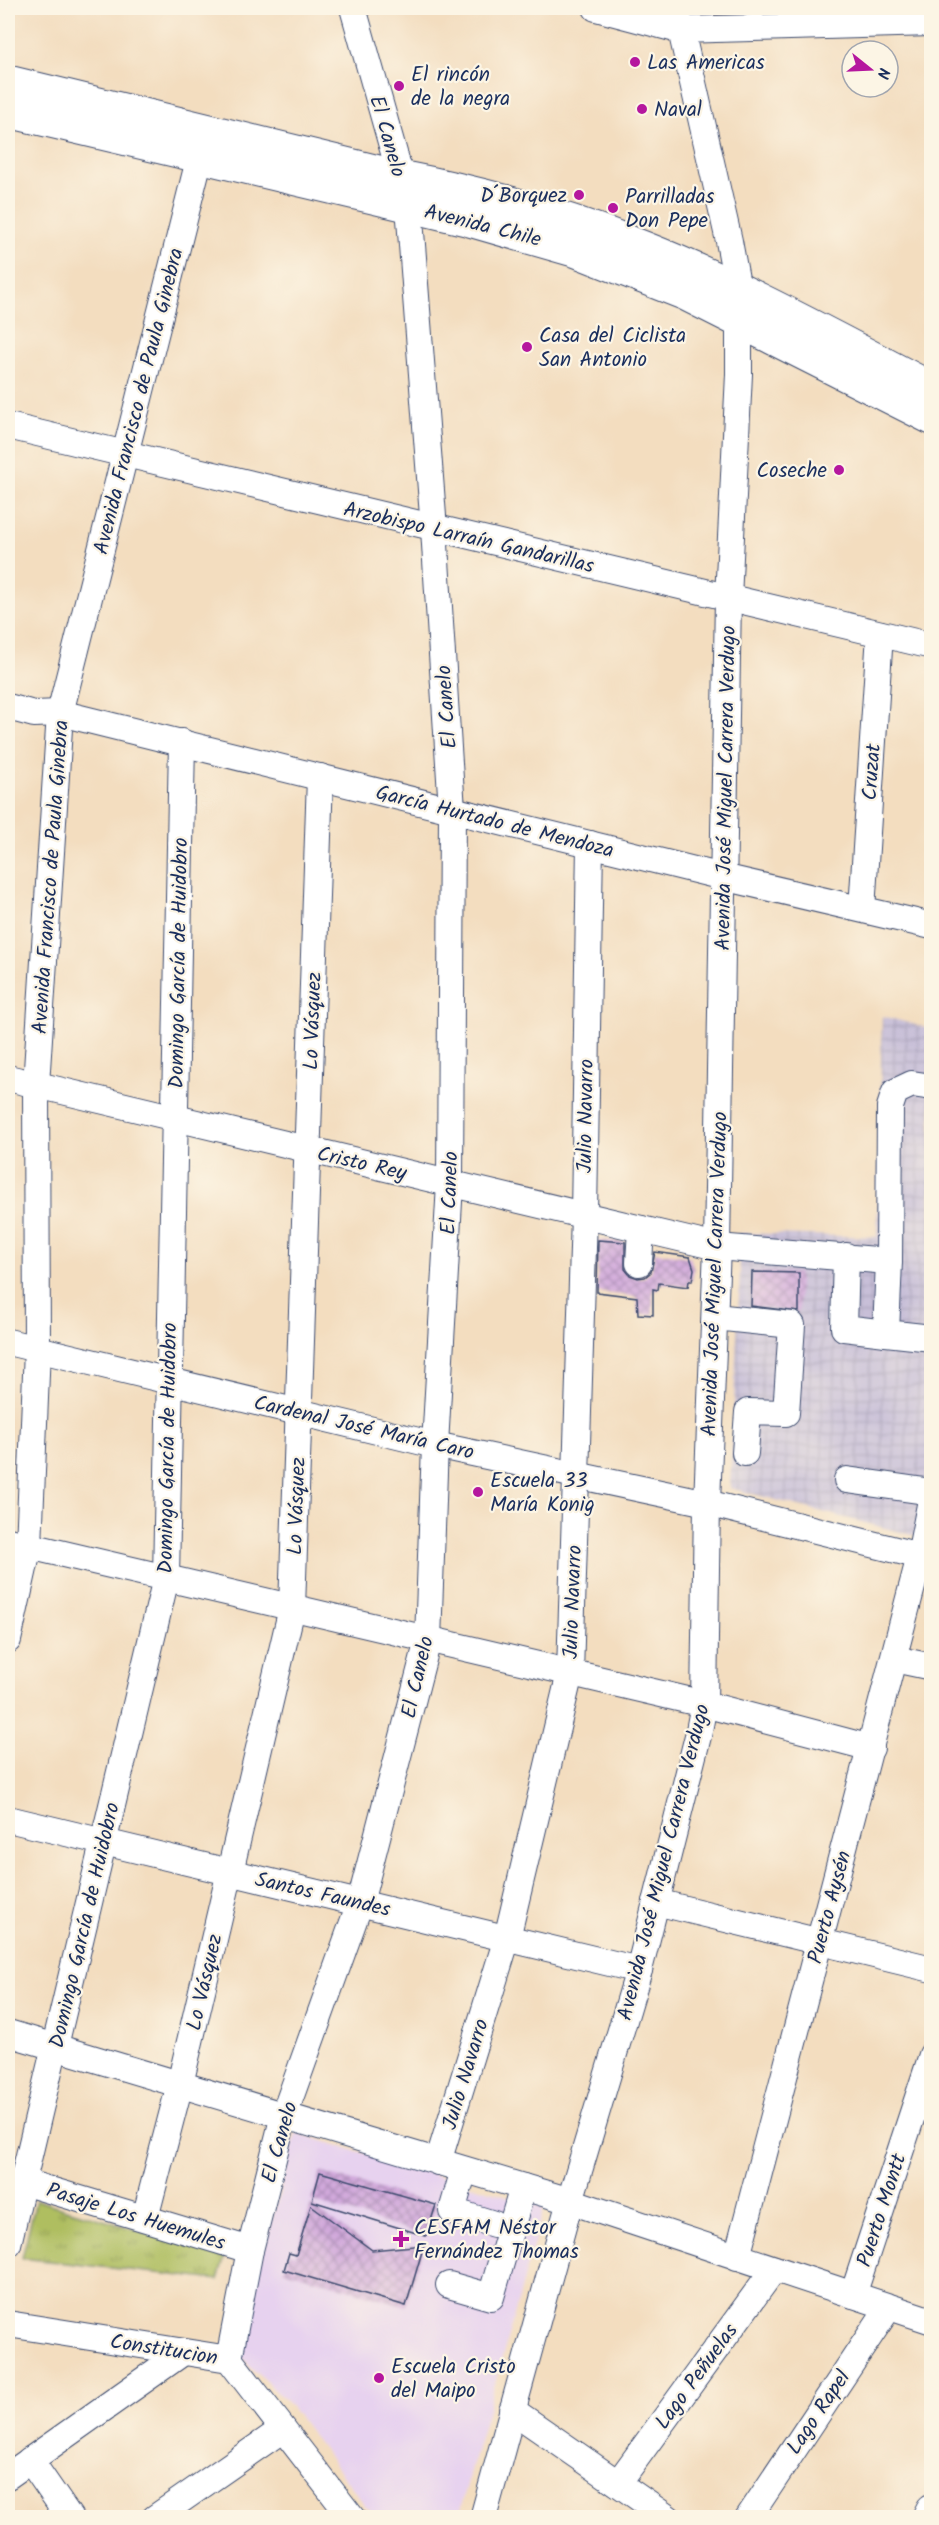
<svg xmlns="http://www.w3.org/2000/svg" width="939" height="2525" font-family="Kalam,sans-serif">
<defs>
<pattern id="industrial-grid" width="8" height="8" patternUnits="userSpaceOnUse" patternTransform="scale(1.5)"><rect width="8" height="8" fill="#c8bfd8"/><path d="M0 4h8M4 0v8" fill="none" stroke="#aba4bc"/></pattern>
<pattern id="grass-tufts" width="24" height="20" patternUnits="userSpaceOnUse" patternTransform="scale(1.5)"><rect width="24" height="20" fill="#afbe60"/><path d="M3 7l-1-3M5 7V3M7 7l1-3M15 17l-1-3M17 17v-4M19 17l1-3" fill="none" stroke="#8e9b52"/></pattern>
<pattern id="building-cross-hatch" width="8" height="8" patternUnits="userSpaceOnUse" patternTransform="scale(1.5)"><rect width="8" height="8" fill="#d1a9db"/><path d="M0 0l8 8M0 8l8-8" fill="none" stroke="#a98ab5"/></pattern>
</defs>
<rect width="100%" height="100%" fill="#fcf5e5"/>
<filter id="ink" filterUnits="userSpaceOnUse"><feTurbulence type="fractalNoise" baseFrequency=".0167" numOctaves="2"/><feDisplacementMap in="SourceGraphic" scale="12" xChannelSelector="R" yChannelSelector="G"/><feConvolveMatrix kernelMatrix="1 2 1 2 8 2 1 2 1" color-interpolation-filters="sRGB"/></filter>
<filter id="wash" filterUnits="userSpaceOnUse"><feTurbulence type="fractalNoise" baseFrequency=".008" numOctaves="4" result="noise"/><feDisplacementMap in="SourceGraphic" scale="24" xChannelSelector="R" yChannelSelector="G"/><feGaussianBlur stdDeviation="1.35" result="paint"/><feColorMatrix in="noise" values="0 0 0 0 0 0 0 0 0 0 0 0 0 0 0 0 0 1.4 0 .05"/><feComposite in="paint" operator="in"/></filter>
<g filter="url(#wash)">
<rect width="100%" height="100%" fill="#f3ddbf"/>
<polygon fill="#e7d2ef" points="296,2133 544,2207 458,2517 374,2517 289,2404 236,2352"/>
<polygon fill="url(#industrial-grid)" points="882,1016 931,1029 931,1540 730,1488 740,1272 738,1233 877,1237"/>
<polygon fill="url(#grass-tufts)" stroke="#65765f" stroke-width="1.5" points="36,2200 225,2256 218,2280 22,2258"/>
<g id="blocks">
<g fill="url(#building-cross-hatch)">
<polygon points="598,1240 625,1242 625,1269 630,1275 638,1278 645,1277 651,1272 655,1252 690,1257 694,1269 692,1281 689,1281 688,1287 659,1283 658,1290 653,1289 653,1315 638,1314 637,1297 597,1292"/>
<polygon points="752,1272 799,1273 799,1312 751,1306"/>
<polygon points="320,2172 436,2205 426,2236 312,2201"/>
<polygon points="311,2205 372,2250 424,2245 406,2306 284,2270 289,2253 296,2255"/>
</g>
</g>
</g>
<g filter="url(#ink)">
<use href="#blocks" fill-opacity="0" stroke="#3b496d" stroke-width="1.5"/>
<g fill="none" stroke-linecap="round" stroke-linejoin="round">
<defs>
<g id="minor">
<polyline points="596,8 679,30 932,23"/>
<polyline points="8,426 932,646"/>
<polyline points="8,707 34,714 60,713 723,877 932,926"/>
<polyline points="862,909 880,634"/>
<polyline points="8,1078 717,1247 889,1261 886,1333 932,1338"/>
<polyline points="846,1256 844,1328 886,1333"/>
<polyline points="889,1261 890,1107 895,1092 912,1084 932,1087"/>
<polyline points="639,1263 641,1229"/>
<polyline points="715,1317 792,1325 786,1413 748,1412 745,1453"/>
<polyline points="8,1342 435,1445 707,1503 932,1559"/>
<polyline points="847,1480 932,1492"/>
<polyline points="8,1541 704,1704 871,1748"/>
<polyline points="8,1640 29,1546 37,1349 36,1085 60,713 204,140"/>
<polyline points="894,1659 932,1667"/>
<polyline points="8,1819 639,1970"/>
<polyline points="656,1902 932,1969"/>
<polyline points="8,2033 570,2201 932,2321"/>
<polyline points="438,2162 507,1938 570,1673 584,1215 590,844"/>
<polyline points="464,2170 452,2211 494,2224"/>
<polyline points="23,2182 250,2250"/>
<polyline points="145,2218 180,2084 292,1608 320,777"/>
<polyline points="8,2244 166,1578 182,742"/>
<polyline points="737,2257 919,1560 932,1495"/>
<polyline points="449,2285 491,2297 523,2187"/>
<polyline points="853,2295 932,2055"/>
<polyline points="8,2324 229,2359 352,2518"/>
<polyline points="229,2359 250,2250 284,2115 360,1903 428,1640 435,1445 450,1184 452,810 434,529 409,206 353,8"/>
<polyline points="512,2410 668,2518"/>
<polyline points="30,2460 70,2518"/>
<polyline points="8,2476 182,2353"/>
<polyline points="618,2483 774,2269"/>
<polyline points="155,2518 283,2429"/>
<polyline points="483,2518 570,2201 639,1970 698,1736 704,1704 707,1503 717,1247 728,598 739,374 739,320 738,290 729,241 676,8"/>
<polyline points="748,2518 889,2307"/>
</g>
<polyline id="major" points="928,2518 932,2510"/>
<g id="highway">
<path d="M8,82L399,177C483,193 565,216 644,248C743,287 837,340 932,389"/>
<polyline points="8,111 466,219 577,251 686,294 932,418"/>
</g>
</defs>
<use href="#minor" stroke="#3b496d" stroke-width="28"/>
<use href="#major" stroke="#3b496d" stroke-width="34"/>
<use href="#highway" stroke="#3b496d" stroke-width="35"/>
<use href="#minor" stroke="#fff" stroke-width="26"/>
<use href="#major" stroke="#fff" stroke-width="32"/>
<use href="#highway" stroke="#fff" stroke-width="33"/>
</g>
</g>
<g fill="#b5179e" stroke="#fcf5e5" stroke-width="2">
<circle cx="635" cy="62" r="6"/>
<circle cx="399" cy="86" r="6"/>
<circle cx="642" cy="109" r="6"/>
<circle cx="579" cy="195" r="6"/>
<circle cx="613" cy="208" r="6"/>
<circle cx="527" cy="347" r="6"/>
<circle cx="839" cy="470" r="6"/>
<circle cx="478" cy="1492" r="6"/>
<path d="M398 2230h6v6h6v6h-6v6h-6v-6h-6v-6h6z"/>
<circle cx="379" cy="2378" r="6"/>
</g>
<g text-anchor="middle" stroke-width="4.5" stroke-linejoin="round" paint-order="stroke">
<g font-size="21" fill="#1b2f5e" stroke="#fcf5e5" text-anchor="start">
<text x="647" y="69">Las Americas</text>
<text x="411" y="81">El rincón<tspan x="411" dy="24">de la negra</tspan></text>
<text x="654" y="116">Naval</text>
<text x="567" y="202" text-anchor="end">D´Borquez</text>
<text x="625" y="203">Parrilladas<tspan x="625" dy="24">Don Pepe</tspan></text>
<text x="539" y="342">Casa del Ciclista<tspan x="539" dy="24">San Antonio</tspan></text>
<text x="827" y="477" text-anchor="end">Coseche</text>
<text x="490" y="1487">Escuela 33<tspan x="490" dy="24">María Konig</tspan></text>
<text x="414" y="2234">CESFAM Néstor<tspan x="414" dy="24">Fernández Thomas</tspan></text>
<text x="391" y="2373">Escuela Cristo<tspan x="391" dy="24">del Maipo</tspan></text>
</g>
<g font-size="21" fill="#1b2f5e" stroke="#fcf5e5">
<text transform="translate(388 136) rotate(74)" y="7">El Canelo</text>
<text transform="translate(483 225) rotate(14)" y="7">Avenida Chile</text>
<text transform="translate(138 401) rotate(-76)" y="7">Avenida Francisco de Paula Ginebra</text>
<text transform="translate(469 537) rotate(13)" y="7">Arzobispo Larraín Gandarillas</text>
<text transform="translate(446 707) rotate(-94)" y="7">El Canelo</text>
<text transform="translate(871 772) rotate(-86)" y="7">Cruzat</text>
<text transform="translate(725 788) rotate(-89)" y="7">Avenida José Miguel Carrera Verdugo</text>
<text transform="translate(495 821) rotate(14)" y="7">García Hurtado de Mendoza</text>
<text transform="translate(50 877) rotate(-86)" y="7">Avenida Francisco de Paula Ginebra</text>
<text transform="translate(178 963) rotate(-89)" y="7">Domingo García de Huidobro</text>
<text transform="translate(312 1021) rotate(-88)" y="7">Lo Vásquez</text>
<text transform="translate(585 1116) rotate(-89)" y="7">Julio Navarro</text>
<text transform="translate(362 1163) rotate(13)" y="7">Cristo Rey</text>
<text transform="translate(449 1193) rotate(-88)" y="7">El Canelo</text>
<text transform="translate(714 1274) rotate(-88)" y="7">Avenida José Miguel Carrera Verdugo</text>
<text transform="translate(364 1427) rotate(13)" y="7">Cardenal José María Caro</text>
<text transform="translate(167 1448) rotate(-89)" y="7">Domingo García de Huidobro</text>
<text transform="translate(296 1506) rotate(-88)" y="7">Lo Vásquez</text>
<text transform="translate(572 1602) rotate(-88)" y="7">Julio Navarro</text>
<text transform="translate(417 1677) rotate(-77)" y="7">El Canelo</text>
<text transform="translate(663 1862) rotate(-76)" y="7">Avenida José Miguel Carrera Verdugo</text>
<text transform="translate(323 1894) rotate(13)" y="7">Santos Faundes</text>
<text transform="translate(829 1907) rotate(-75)" y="7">Puerto Aysén</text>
<text transform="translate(84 1925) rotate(-77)" y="7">Domingo García de Huidobro</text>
<text transform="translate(204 1982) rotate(-77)" y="7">Lo Vásquez</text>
<text transform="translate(465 2074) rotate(-73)" y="7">Julio Navarro</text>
<text transform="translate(279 2142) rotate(-74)" y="7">El Canelo</text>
<text transform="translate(881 2210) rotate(-72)" y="7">Puerto Montt</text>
<text transform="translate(136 2216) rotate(17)" y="7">Pasaje Los Huemules</text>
<text transform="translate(164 2349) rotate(9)" y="7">Constitucion</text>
<text transform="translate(696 2376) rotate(-54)" y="7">Lago Peñuelas</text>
<text transform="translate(818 2412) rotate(-56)" y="7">Lago Rapel</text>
</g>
</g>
<rect width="939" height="2525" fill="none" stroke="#fcf5e5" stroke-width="30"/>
<g transform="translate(870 69) rotate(108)"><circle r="28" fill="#fcf5e5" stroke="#a2a6af" stroke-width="1.5"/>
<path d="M0-4.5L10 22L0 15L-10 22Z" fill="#b5179e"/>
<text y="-9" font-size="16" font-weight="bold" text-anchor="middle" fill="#1b2f5e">N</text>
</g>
</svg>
